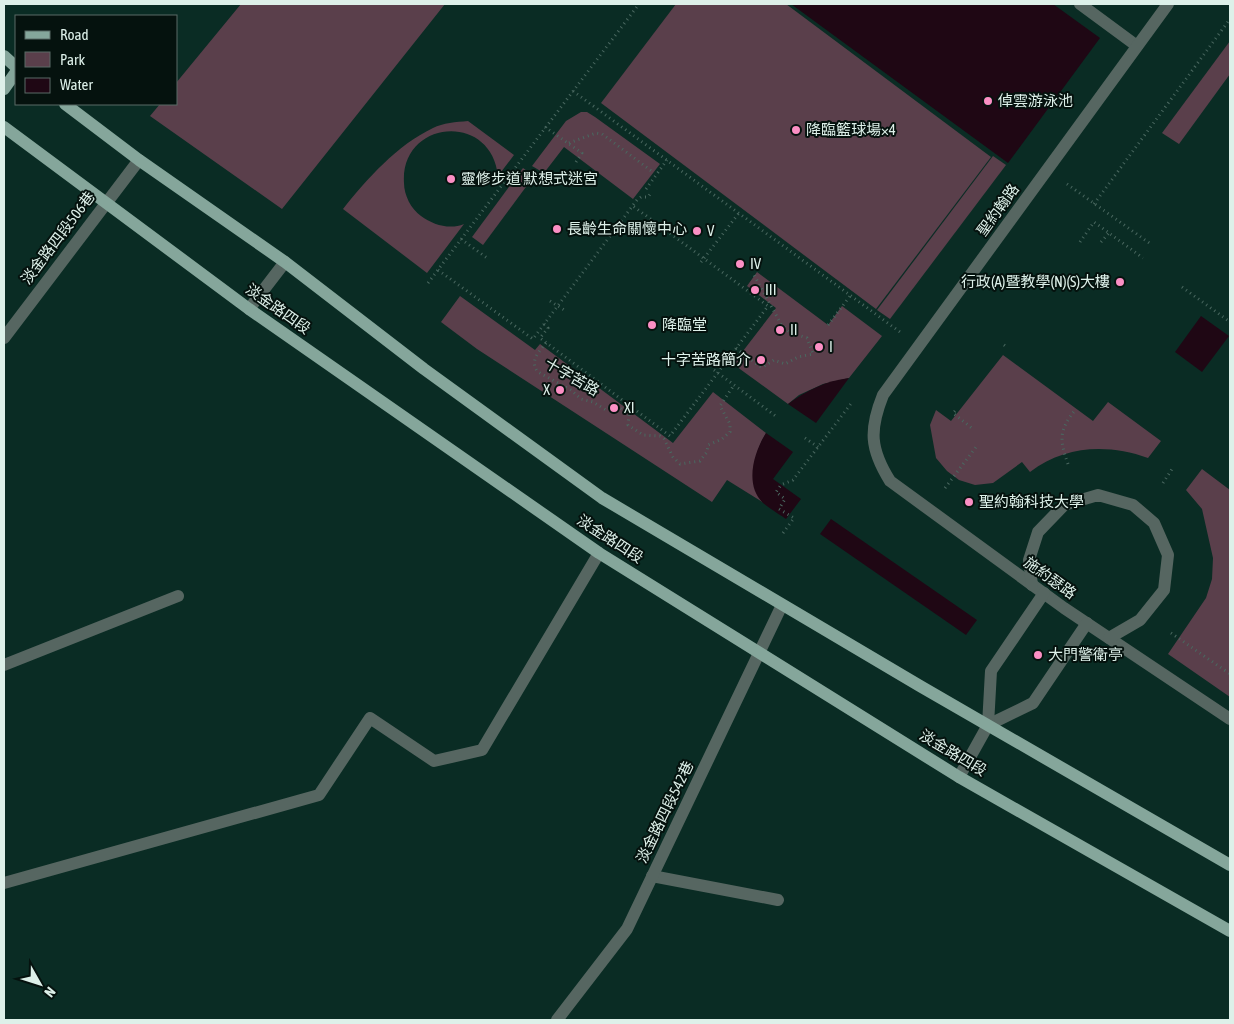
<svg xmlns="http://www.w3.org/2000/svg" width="1234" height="1024" font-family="'Asap Condensed','Noto Sans TC',sans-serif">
<rect width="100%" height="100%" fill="#0a2c24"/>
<g fill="#5a3f4b">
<polygon points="241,4 445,4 282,209 150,116 160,104 176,104 176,83"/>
<polygon points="676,4 786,4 991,157 876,309 601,103"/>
<polygon points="1230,41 1230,74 1179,144 1162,133"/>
<polygon points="581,112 587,112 595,117 660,164 633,199 564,147 544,173 532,166 566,121"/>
<path d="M468,121L514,155L498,176C491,111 400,120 404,183C404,195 411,209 421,216C433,225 450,230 464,224L427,273L343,209C367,179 397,145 433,128C443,123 456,122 468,121Z"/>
<polygon points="993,156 1006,165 890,319 877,310"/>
<polygon points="523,168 534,176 483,245 472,237"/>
<polygon points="757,272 828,325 842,306 882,336 849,378 823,384 799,395 788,404 733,364 776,308 747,286"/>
<path d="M460,296L535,350L540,344L673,443L713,392L766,433C754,453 747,484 764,503L727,480L712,502L477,349L441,322Z"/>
<path d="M1003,355L1093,421L1108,402L1161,441L1148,458C1108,444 1066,445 1030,472L1022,462L993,483L975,485L959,480L947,471L936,458L930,425L936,410L951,421Z"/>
<polygon points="1202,469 1230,490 1230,697 1168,654 1206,598 1212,579 1213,558 1202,509 1186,490"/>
</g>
<g fill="#1f0714">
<polygon points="791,4 1053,4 1100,38 1008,163"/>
<polygon points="1201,316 1229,336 1202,372 1175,352"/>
<path d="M849,378L816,423L788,404C807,390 826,381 849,378Z"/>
<path d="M766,433L793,452L773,479L801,499L786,519C779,514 770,509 763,503C744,485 754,452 766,433Z"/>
<polygon points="831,519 977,620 966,635 820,534"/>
</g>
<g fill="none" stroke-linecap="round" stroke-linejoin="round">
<g stroke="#4a6860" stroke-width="3" stroke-dasharray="1 4" stroke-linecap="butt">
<polyline points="573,91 900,332"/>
<polyline points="545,127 582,153 576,162"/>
<polyline points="569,143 596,133 602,134 654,173"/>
<polyline points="1067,184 1152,245"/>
<polyline points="646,189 667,160"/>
<polyline points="1094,204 1230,19"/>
<polyline points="461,239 487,258"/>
<polyline points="1080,242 1094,222 1143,258"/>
<polyline points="1101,242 1109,233"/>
<polyline points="701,262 739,213"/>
<polyline points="438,270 533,339 637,200 641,197 648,197 651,193"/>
<polyline points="428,283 639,4"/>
<polyline points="1182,287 1230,322"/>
<polyline points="550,301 566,311"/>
<polyline points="544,324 548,328 540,338 670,436 768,306 633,206"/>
<polyline points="828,325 850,296"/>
<path d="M546,343C539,352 529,361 538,372L571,390L581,399L593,402L606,410L612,405H617L629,415L628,425L643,435L660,436L664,439L673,457L680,464L700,461L707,452L708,445L722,439L730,432V424L720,406L734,385"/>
<polyline points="1004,345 1008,348"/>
<polyline points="736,348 759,366 763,367 774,360 785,364 798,357 813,354 807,338 789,332 781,324 754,275"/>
<polyline points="714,370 777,417"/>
<polyline points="955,411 953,413 973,429"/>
<polyline points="805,438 818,447"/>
<path d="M1068,464C1059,439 1059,430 1076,409"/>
<polyline points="1163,483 1172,469"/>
<polyline points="945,488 976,447"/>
<polyline points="783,533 794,518 779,509 785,499 776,492 781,485 793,480 853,401"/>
<polyline points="1171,633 1230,674"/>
</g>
<g stroke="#566661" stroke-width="12">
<polyline points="1080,4 1137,46"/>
<path d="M1168,4L883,395C869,430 870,449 890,481L1064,608L1230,719"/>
<polyline points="249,309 285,262"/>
<polyline points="4,338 139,160"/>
<polyline points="1032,585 1029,560 1038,532 1064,505 1098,495 1133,505 1154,523 1168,555 1164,590 1140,620 1109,638"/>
<polyline points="4,665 178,596"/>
<polyline points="988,725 1033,703 1087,623"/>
<polyline points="959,777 988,725 991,671 1044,593"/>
<polyline points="652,876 778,900"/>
<polyline points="4,883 319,795 370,718 434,761 482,750 599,553"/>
<polyline points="557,1020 627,929 782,605"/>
</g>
<g stroke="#85a69b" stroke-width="12">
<polyline points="4,56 16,67"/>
<polyline points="4,89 16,72"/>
<polyline points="65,104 139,160 285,262 424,369 602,498 920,686 1230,865"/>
<polyline points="4,127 249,309 599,553 959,777 1230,931"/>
</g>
</g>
<g fill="#fb8fc4" stroke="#05120e" stroke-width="2">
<circle cx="988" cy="101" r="5"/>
<circle cx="796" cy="130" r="5"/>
<circle cx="451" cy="179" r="5"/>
<circle cx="557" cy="229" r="5"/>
<circle cx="697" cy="231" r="5"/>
<circle cx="740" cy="264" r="5"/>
<circle cx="1120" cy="282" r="5"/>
<circle cx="755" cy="290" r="5"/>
<circle cx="652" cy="325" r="5"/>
<circle cx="780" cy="330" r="5"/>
<circle cx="819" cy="347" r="5"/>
<circle cx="761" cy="360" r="5"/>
<circle cx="560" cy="390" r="5"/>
<circle cx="614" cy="408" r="5"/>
<circle cx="969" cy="502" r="5"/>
<circle cx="1038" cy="655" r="5"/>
</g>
<g text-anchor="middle" stroke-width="4" stroke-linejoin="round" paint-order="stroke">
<g font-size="15" fill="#ddf0e9" stroke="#05120e" text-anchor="start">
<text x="998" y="106">倬雲游泳池</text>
<text x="806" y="135">降臨籃球場×4</text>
<text x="461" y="184">靈修步道 默想式迷宮</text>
<text x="567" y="234">長齡生命關懷中心</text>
<text x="707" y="236">V</text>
<text x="750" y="269">IV</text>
<text x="1110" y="287" text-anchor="end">行政(A)暨教學(N)(S)大樓</text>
<text x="765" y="295">III</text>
<text x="662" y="330">降臨堂</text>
<text x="790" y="335">II</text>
<text x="829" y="352">I</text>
<text x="751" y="365" text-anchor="end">十字苦路簡介</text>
<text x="550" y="395" text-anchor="end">X</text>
<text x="624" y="413">XI</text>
<text x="979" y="507">聖約翰科技大學</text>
<text x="1048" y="660">大門警衛亭</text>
</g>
<g font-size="15" fill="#ddf0e9" stroke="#05120e">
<text transform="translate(998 210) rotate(-54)" y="5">聖約翰路</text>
<text transform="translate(58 238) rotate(-53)" y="5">淡金路四段506巷</text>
<text transform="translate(278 309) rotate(35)" y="5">淡金路四段</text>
<text transform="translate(572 377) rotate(30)" y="5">十字苦路</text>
<text transform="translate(610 539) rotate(33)" y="5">淡金路四段</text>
<text transform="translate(1050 578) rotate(36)" y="5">施約瑟路</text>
<text transform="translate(953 753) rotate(31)" y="5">淡金路四段</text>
<text transform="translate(665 812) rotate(-64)" y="5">淡金路四段542巷</text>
</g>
</g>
<rect width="1234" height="1024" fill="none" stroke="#ddf0e9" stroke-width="10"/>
<rect x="15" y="15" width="162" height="90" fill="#05120e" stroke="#5b6b66"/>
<rect x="25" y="31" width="25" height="8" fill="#85a69b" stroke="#5b6b66"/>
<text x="60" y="40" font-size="15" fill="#ddf0e9">Road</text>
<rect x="25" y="52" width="25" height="15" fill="#5a3f4b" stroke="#5b6b66"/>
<text x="60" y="65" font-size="15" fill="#ddf0e9">Park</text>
<rect x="25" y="78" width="25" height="15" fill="#1f0714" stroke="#5b6b66"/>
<text x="60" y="90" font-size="15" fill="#ddf0e9">Water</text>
<g transform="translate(40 984) rotate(129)" stroke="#05120e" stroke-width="4" paint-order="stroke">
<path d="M0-4L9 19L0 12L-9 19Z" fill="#ddf0e9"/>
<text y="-8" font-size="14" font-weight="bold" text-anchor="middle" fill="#ddf0e9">N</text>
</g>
</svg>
